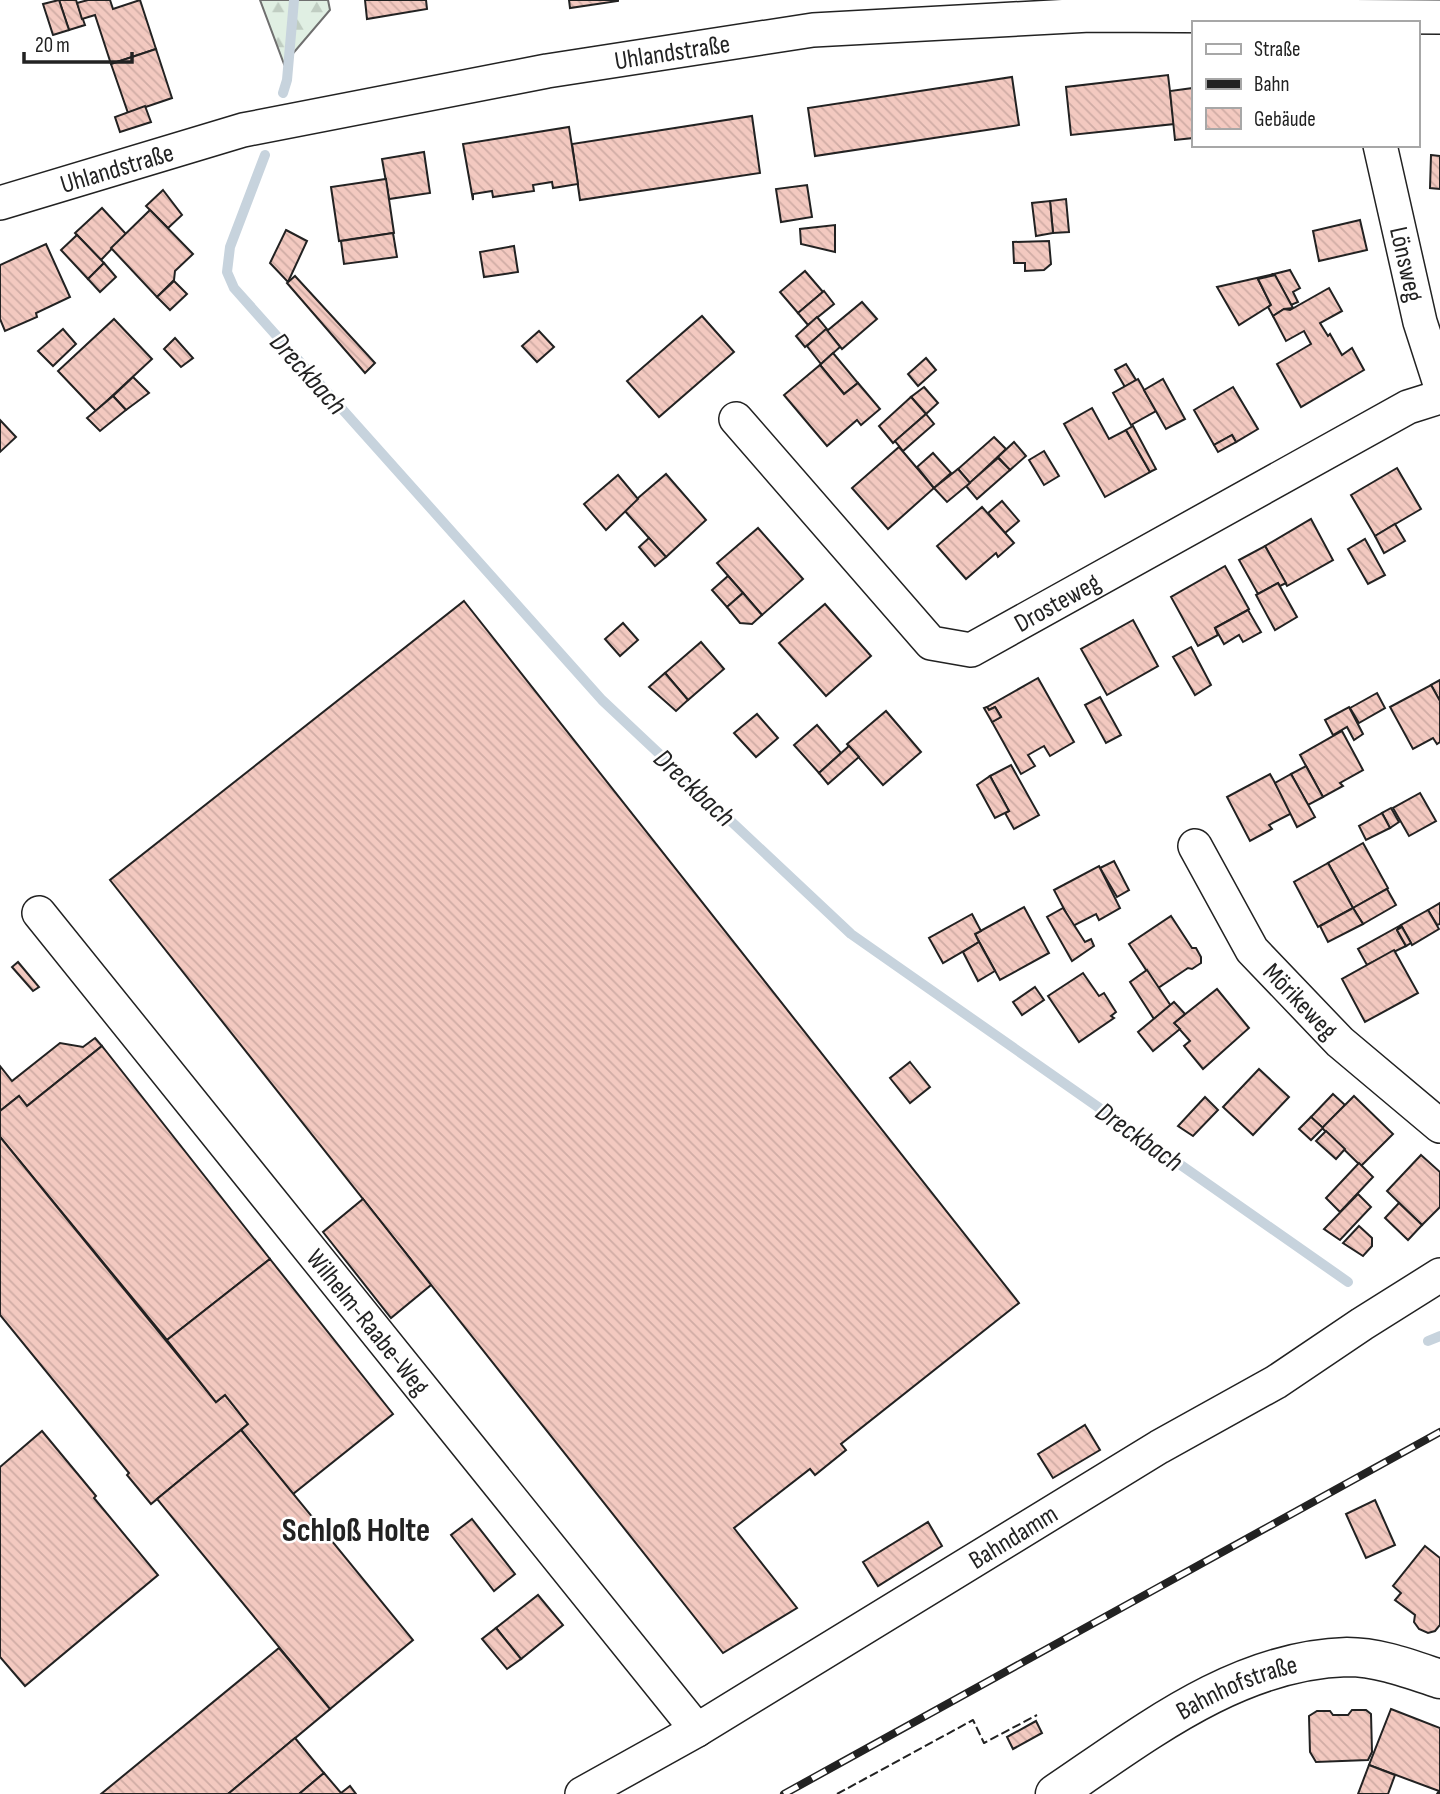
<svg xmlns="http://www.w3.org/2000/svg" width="1440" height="1794" font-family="'Sofia Sans Condensed',sans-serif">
<defs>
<pattern id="forest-firs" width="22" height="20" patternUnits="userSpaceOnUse" patternTransform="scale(1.75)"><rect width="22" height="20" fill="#e0efe3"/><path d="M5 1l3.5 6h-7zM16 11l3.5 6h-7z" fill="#c0cdc2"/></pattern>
<pattern id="building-back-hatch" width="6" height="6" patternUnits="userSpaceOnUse" patternTransform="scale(1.75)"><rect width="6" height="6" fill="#f3c9c0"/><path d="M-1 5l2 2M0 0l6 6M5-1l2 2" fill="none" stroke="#d0aca5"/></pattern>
</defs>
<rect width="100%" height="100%" fill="#fff"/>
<polygon fill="url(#forest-firs)" stroke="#6f6f6f" stroke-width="2" points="260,0 328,0 330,10 284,64"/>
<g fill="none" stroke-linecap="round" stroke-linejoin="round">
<g stroke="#c7d3dd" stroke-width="10">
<polyline points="283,93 287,80 294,0"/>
<polyline points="265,155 230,247 227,272 234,288 602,700 851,934 1348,1282"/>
<polyline points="1428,1341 1440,1336"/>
</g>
</g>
<g fill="url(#building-back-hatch)" stroke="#222" stroke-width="2">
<polygon points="59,0 76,0 85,25 69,30"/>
<polygon points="59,0 69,30 53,35 43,4"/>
<polygon points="88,0 110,0 113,9 140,0 156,49 111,64 95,15 82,19 77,3"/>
<polygon points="365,0 426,0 427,9 367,19"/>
<polygon points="569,0 618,0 618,1 570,8"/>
<polygon points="156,49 172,98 128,113 111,64"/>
<polygon points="1168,75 1174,124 1071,135 1066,87"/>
<polygon points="1012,77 1019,125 815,156 808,108"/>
<polygon points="1193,88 1193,138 1175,140 1170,91"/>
<polygon points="145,106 151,122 120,132 115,117"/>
<polygon points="752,116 760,173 580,200 572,144"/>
<polygon points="569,127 578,184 553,188 552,182 533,185 534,191 493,197 492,191 473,194 473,200 463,144"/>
<polygon points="424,152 430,193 389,199 382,159"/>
<polygon points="1431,155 1440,156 1440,189 1430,188"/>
<polygon points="386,179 394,233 339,241 331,187"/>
<polygon points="807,185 812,217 781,222 776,189"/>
<polygon points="163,190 182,215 168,228 146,206"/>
<polygon points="1066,199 1069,232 1053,233 1050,201"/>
<polygon points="1050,201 1053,233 1036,236 1032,203"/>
<polygon points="102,208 126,234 101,260 75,233"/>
<polygon points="150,210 193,254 175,271 174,280 157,297 111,248"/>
<polygon points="1360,220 1367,250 1319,261 1313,231"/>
<polygon points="835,225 835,252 801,244 800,229"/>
<polygon points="286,230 307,241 288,282 270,263"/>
<polygon points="393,233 397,257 344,264 341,241"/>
<polygon points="77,235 104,263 88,279 61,250"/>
<polygon points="1049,241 1051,264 1044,270 1025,271 1025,263 1014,263 1013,242"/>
<polygon points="46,244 70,297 36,313 37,317 5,331 0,319 0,265"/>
<polygon points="514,246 518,272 484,277 480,252"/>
<polygon points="104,263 116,277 100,292 88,279"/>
<polygon points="1290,270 1300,288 1293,292 1298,302 1291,305 1274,274"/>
<polygon points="805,271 823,292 798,313 780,292"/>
<polygon points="1274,274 1258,279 1271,305 1239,325 1217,287"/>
<polygon points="1275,275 1293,308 1284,309 1273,316 1268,307 1271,305 1258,279"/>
<polygon points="295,276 375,363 365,373 287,283"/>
<polygon points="174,281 187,294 170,310 157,297"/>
<polygon points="1329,288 1342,311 1320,323 1328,336 1330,334 1342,355 1352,348 1364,370 1301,407 1277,364 1311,344 1304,331 1286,341 1273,316 1284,309 1290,310"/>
<polygon points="824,291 834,304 808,325 798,313"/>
<polygon points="862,302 877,319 842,349 827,331"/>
<polygon points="702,316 734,352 659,417 627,381"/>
<polygon points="817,317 827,329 805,347 796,336"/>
<polygon points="114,319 152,359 96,411 58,371"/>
<polygon points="63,329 76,344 53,366 38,351"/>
<polygon points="826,329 840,347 821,364 807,346"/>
<polygon points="539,331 554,347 537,362 522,346"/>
<polygon points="175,338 193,358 181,367 164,349"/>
<polygon points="833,353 858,383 844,394 820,365"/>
<polygon points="926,358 936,370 918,386 908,374"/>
<polygon points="1126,364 1136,380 1125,387 1115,370"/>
<polygon points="820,365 844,394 858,383 880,409 861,425 857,420 827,446 784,395"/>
<polygon points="133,377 149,393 126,410 113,396"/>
<polygon points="1138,379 1156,411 1131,425 1113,393"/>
<polygon points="1163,379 1185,419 1166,429 1144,390"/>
<polygon points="924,387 938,403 926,414 911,397"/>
<polygon points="1233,387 1258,429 1236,442 1232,435 1214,445 1194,410"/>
<polygon points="113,396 126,410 100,431 87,418"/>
<polygon points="911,397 926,414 893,443 879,426"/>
<polygon points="1092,408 1109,439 1126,430 1150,472 1105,497 1064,424"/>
<polygon points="926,414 934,424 903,451 895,441"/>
<polygon points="0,420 16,437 0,452"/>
<polygon points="1133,426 1156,469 1150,472 1126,430"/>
<polygon points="1232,435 1236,442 1218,452 1214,445"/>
<polygon points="994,437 1006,449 970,483 958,469"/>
<polygon points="1014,442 1026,456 1010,470 998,457"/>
<polygon points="899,447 934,488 888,529 852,488"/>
<polygon points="1044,451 1059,476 1044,485 1029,460"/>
<polygon points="933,453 951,473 934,488 917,467"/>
<polygon points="998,458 1010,470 977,499 966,486"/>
<polygon points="1397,468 1421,509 1375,536 1351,495"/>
<polygon points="958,469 970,483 947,502 934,488"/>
<polygon points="666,474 706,520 666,557 624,510"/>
<polygon points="618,475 638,499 606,530 584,504"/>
<polygon points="1002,501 1019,521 1005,533 988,513"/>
<polygon points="982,507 1014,543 998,557 996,553 966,579 937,546"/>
<polygon points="1311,519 1333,560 1287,586 1265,546"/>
<polygon points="1395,524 1405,541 1384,553 1375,536"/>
<polygon points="758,528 803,579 762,615 717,563"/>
<polygon points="649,538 666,557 655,566 639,547"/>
<polygon points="1365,539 1385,575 1368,584 1348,549"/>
<polygon points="1265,546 1286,583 1280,586 1278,583 1258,594 1239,560"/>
<polygon points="1225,566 1249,609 1215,628 1218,635 1198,646 1171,597"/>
<polygon points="728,576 743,593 727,607 712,590"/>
<polygon points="1278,583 1297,617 1275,630 1256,595"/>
<polygon points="743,593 762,615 752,624 740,623 727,607"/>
<polygon points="464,601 1019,1303 841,1444 846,1450 815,1475 810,1469 734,1528 797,1608 723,1653 110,880"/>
<polygon points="825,604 871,656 826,696 779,643"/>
<polygon points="1248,610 1261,632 1243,642 1239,635 1224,644 1215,628"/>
<polygon points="1133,620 1158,666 1107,695 1081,649"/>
<polygon points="623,623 638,640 620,656 605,639"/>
<polygon points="701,642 724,669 688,700 665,673"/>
<polygon points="1191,647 1211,685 1195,695 1173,657"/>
<polygon points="665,673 688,700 676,711 649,687"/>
<polygon points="1038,678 1074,742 1050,756 1044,746 1028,755 1035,766 1021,774 992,722 1001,717 995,707 989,710 987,707"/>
<polygon points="1440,680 1440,701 1431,685"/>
<polygon points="1431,685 1440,701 1440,742 1437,744 1433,738 1413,749 1390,707"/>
<polygon points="1377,693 1385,708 1359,723 1350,708"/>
<polygon points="1100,697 1121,735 1106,743 1085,705"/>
<polygon points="987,707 989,710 995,707 1001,717 992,722 984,708"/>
<polygon points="1349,707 1363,734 1354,740 1347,727 1333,735 1325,720"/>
<polygon points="886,711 921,752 883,785 847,744"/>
<polygon points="757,714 778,738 756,757 734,733"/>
<polygon points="817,725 841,753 819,773 794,745"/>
<polygon points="1342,731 1363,770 1340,783 1343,786 1323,797 1300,755"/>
<polygon points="849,746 859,757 828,784 819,773"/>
<polygon points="1011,765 1039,815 1014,829 1005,813 1009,811 990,776"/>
<polygon points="1306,766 1323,797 1308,805 1291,774"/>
<polygon points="1270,774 1292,813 1269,825 1272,829 1250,841 1227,797"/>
<polygon points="1291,774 1315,817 1297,827 1275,783"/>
<polygon points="990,776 1009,811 995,818 977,785"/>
<polygon points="1420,793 1436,821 1409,836 1393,808"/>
<polygon points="1391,808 1399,822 1390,828 1382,813"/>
<polygon points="1382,813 1390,828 1366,840 1359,826"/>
<polygon points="1363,843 1388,888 1353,908 1328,863"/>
<polygon points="1114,861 1129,890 1117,897 1100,868"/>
<polygon points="1328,863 1353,908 1318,927 1294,882"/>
<polygon points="1099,866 1120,908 1099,920 1096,914 1073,926 1054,890"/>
<polygon points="1387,889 1396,905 1363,924 1353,908"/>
<polygon points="1440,903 1440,924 1437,925 1428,910"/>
<polygon points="1024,907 1049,953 1000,980 975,934"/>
<polygon points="1063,908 1085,942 1091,939 1094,946 1072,961 1047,917"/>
<polygon points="1353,908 1363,924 1328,942 1320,926"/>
<polygon points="1428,910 1439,929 1412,945 1401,925"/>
<polygon points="972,914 981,931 975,934 979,942 943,963 929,938"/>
<polygon points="1171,916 1192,948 1196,948 1201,957 1201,963 1192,969 1188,968 1158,988 1129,944"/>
<polygon points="1401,925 1397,930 1406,946 1367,965 1358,949"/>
<polygon points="1402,927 1411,943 1406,946 1397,930"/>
<polygon points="979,942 995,971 978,981 963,952"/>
<polygon points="1394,950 1418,993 1365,1022 1342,979"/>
<polygon points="18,962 39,987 33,991 12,967"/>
<polygon points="1147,970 1171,1006 1154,1019 1130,982"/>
<polygon points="1083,973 1099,996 1104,993 1116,1012 1111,1016 1114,1018 1079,1042 1048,996"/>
<polygon points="1035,987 1044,1000 1022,1015 1013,1002"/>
<polygon points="1217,989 1249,1028 1203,1069 1184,1046 1190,1041 1174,1023"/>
<polygon points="1174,1002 1185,1014 1174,1023 1180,1029 1153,1051 1138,1032"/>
<polygon points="95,1038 102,1046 27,1106 19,1096 0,1111 0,1066 12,1081 60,1043 83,1047"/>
<polygon points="102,1046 270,1259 167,1340 0,1137 0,1111 19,1096 27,1106"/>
<polygon points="910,1062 930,1087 910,1103 890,1078"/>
<polygon points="1259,1069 1289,1097 1253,1135 1223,1107"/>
<polygon points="1333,1094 1345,1105 1323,1128 1311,1117"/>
<polygon points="1354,1096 1393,1134 1361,1166 1322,1128"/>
<polygon points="1205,1097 1218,1110 1193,1136 1178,1126"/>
<polygon points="1311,1117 1323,1128 1311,1140 1299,1129"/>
<polygon points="1326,1131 1345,1149 1336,1159 1316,1141"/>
<polygon points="0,1137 216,1402 225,1395 248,1424 151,1504 127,1475 129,1473 0,1315"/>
<polygon points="1421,1155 1440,1172 1440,1207 1422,1225 1387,1191"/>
<polygon points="1359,1163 1373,1177 1340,1212 1326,1198"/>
<polygon points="1358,1194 1371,1207 1340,1240 1324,1229"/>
<polygon points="363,1199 431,1285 391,1318 323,1232"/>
<polygon points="1399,1203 1422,1225 1408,1240 1385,1218"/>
<polygon points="1359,1226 1372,1238 1372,1246 1363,1256 1343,1243"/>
<polygon points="270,1259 393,1414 293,1494 241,1430 248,1424 225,1395 216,1402 167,1340"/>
<polygon points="1085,1425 1100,1450 1053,1478 1038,1454"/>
<polygon points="241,1430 413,1640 330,1709 157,1499"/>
<polygon points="42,1431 96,1496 94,1498 158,1575 25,1686 0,1657 0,1467"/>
<polygon points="1375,1500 1395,1545 1366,1558 1346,1514"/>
<polygon points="472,1519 515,1574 494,1591 451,1535"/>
<polygon points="928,1522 942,1546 878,1586 863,1562"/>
<polygon points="1425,1546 1440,1558 1440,1625 1435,1631 1428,1633 1419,1629 1414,1622 1415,1615 1395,1600 1401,1593 1393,1586"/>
<polygon points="538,1595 563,1625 521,1659 496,1628"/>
<polygon points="496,1628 521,1659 507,1669 482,1639"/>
<polygon points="279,1648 330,1709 228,1794 101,1794"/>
<polygon points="1391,1709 1440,1728 1440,1794 1437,1794 1439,1791 1369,1765"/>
<polygon points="1352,1710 1366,1710 1371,1714 1372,1752 1368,1760 1316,1762 1310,1752 1309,1716 1317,1711 1330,1711 1333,1715 1348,1715"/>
<polygon points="1036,1721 1042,1733 1013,1749 1007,1737"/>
<polygon points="295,1738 324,1773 299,1794 228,1794"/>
<polygon points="1369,1765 1395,1775 1388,1794 1358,1794"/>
<polygon points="324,1773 341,1793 350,1786 356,1794 299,1794"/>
</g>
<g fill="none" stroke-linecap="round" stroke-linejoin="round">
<defs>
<g id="street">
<path id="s1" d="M1380,145L1420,322L1440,384"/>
<path id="s2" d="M0,203L243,130L547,71L813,30L1090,15L1440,17"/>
<path id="s3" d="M736,419L931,643L971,650L1408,407L1440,397"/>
<path id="s4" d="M1195,846L1252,950L1340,1042L1440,1126"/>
<path id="s5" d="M39,913L697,1730"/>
<path id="s6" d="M582,1794L697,1730L1159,1447L1276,1382L1362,1324L1440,1275"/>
</g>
<g id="secondary">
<path id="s7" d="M1055,1794C1143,1735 1236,1660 1347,1657C1379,1657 1410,1669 1440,1679"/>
</g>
</defs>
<use href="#street" stroke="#222" stroke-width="36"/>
<use href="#secondary" stroke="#222" stroke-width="41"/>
<use href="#street" stroke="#fff" stroke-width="33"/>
<use href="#secondary" stroke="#fff" stroke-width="38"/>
<defs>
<polyline id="rail" points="784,1794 1440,1432"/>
</defs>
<use href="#rail" stroke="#222" stroke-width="8"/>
<use href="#rail" stroke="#fff" stroke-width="5" stroke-dasharray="16" stroke-linecap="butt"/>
<polyline stroke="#222" stroke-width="2" stroke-dasharray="9 3.5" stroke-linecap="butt" points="837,1794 973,1720 984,1743 1037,1715"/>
</g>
<g text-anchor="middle" stroke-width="5" stroke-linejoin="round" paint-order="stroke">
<g font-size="26" fill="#222" stroke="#fff">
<text dy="9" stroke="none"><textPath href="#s2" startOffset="690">Uhlandstraße</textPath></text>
<text dy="9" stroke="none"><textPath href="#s2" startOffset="122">Uhlandstraße</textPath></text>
<text dy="9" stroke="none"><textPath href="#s1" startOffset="122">Lönsweg</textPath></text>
<text dy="9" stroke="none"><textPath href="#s3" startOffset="436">Drosteweg</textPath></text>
<text dy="9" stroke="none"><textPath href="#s4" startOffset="189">Mörikeweg</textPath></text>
<text dy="9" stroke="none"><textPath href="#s5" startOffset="525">Wilhelm-Raabe-Weg</textPath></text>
<text dy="9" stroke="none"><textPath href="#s6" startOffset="502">Bahndamm</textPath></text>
<text dy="9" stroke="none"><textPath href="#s7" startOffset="212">Bahnhofstraße</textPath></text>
</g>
<g font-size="28" font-style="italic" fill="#222" stroke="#fff">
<text transform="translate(309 373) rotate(48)" y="10">Dreckbach</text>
<text transform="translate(695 787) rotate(43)" y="10">Dreckbach</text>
<text transform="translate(1140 1136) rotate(35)" y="10">Dreckbach</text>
</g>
<g font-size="33" font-weight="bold" fill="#222" stroke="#fff">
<text x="356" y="1541">Schloß Holte</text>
</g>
</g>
<rect x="1192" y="21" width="228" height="126" fill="#ffffff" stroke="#a7a7a7" stroke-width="2"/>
<rect x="1206" y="44" width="35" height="10" fill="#ffffff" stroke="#a7a7a7" stroke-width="2"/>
<text x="1254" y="56" font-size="21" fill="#222222">Straße</text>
<rect x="1206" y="79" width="35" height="10" fill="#222222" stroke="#a7a7a7" stroke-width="2"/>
<text x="1254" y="91" font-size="21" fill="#222222">Bahn</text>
<rect x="1206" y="108" width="35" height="21" fill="url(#building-back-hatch)" stroke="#a7a7a7" stroke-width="2"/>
<text x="1254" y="126" font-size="21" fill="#222222">Gebäude</text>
<path d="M24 52v10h108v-10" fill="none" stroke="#222222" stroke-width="3.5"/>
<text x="35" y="52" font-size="21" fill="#222222" stroke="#ffffff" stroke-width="5" paint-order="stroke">20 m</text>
</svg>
